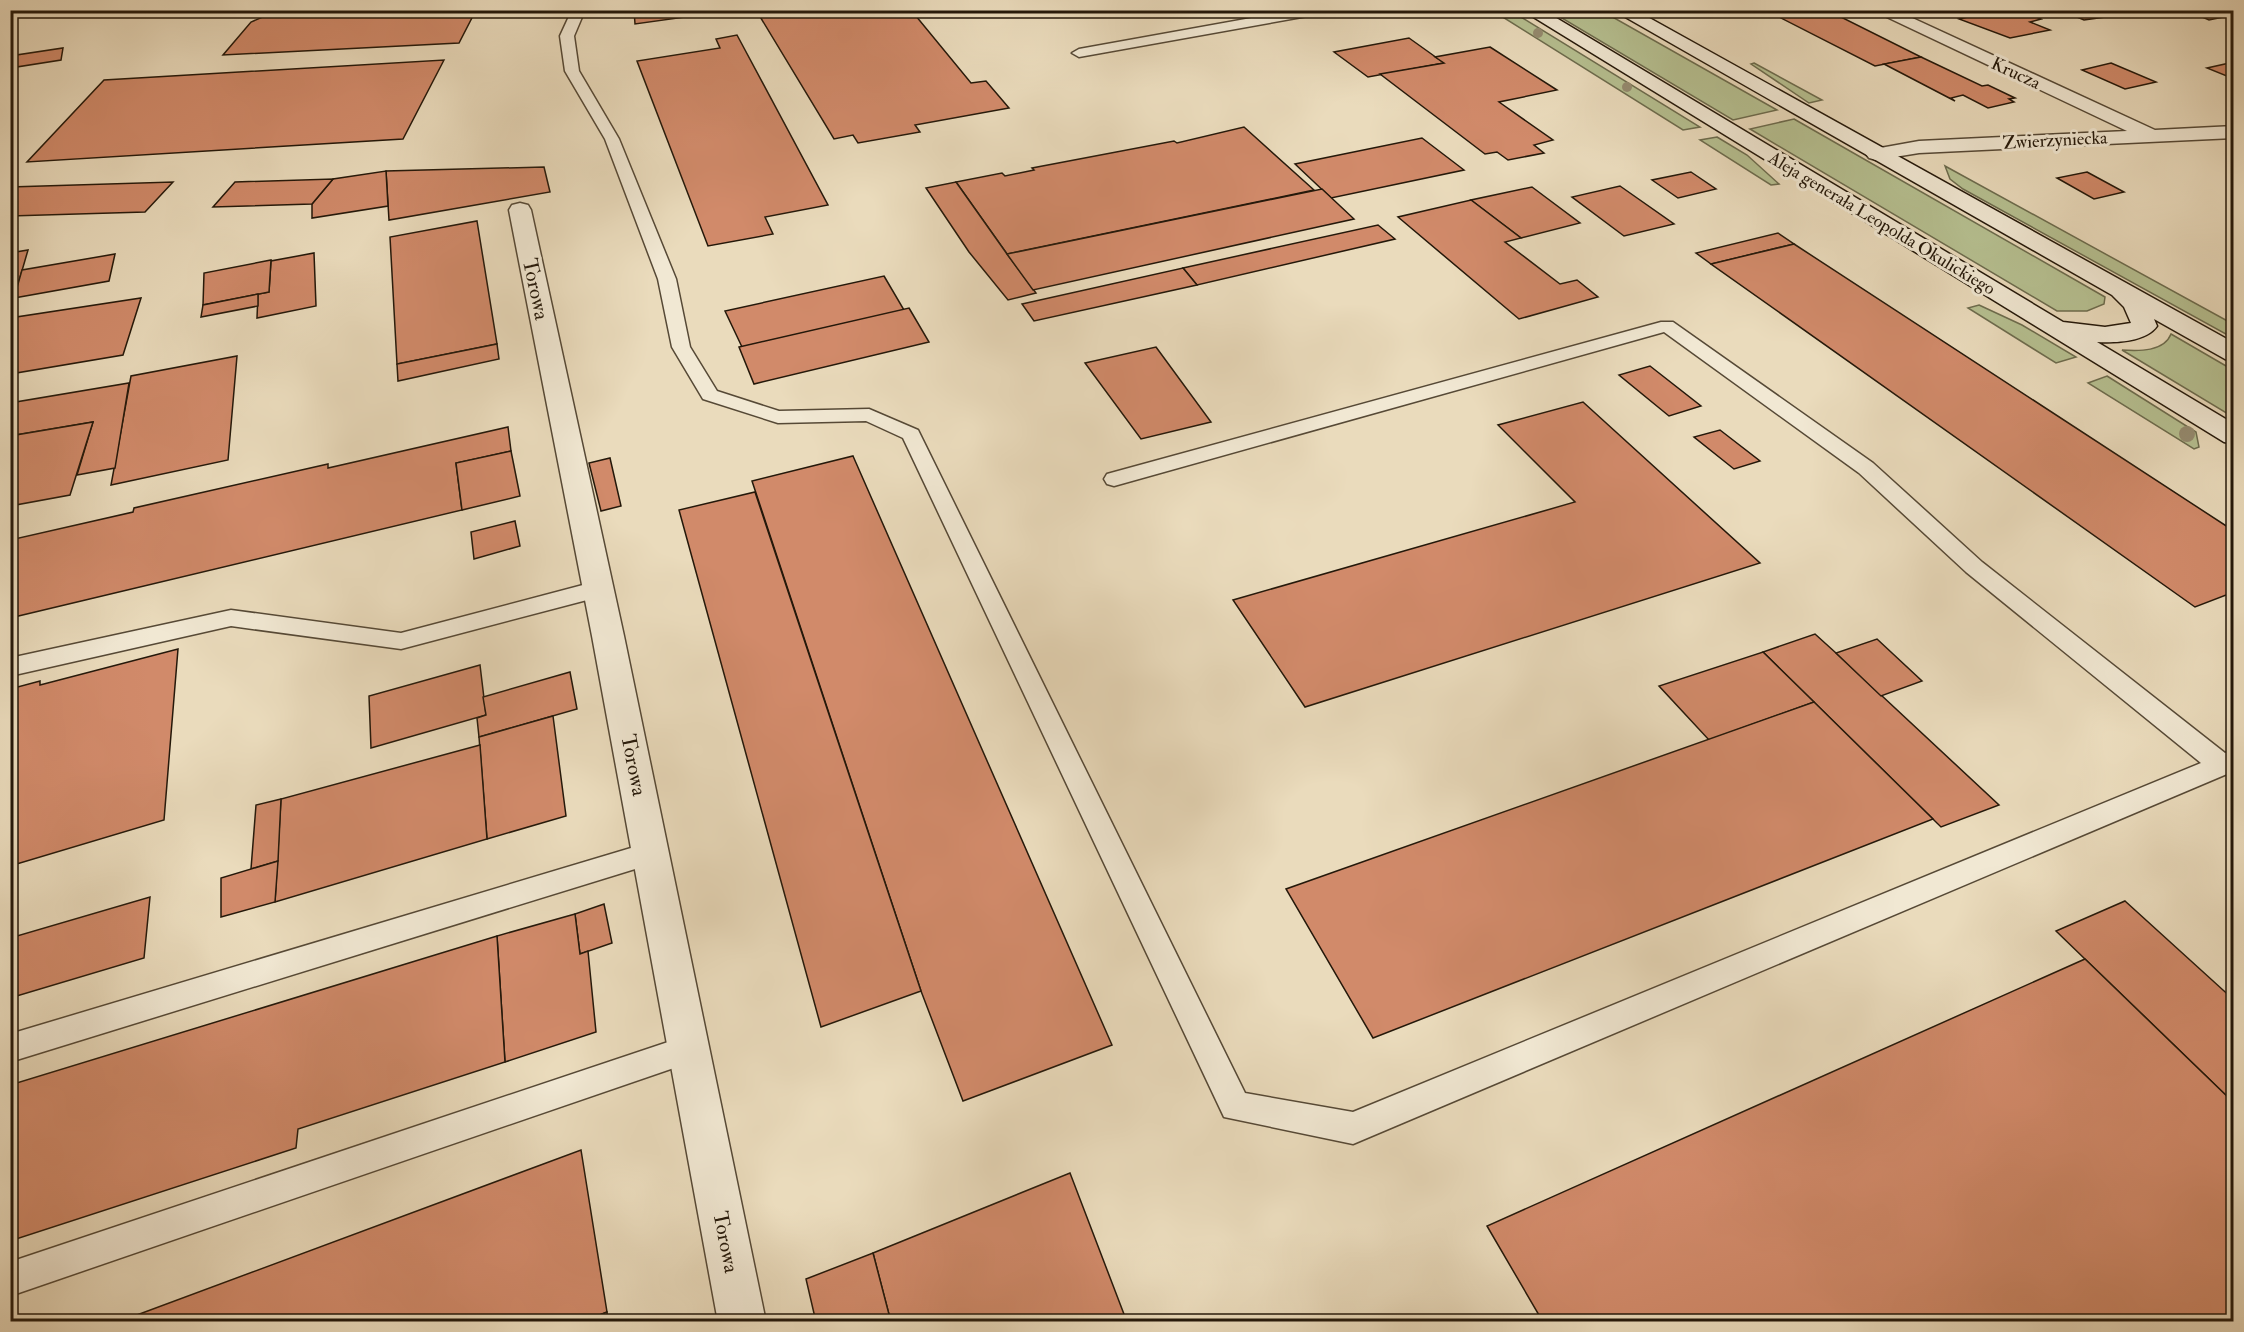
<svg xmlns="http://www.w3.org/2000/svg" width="2244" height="1332" font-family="'IM FELL Double Pica',serif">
<rect width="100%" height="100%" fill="#eadbbc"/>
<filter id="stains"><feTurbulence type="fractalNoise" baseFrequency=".00333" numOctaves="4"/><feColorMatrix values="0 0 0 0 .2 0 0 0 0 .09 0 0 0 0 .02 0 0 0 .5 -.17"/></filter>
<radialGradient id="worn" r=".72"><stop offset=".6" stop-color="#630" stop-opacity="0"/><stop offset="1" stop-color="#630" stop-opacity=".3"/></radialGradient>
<g fill="#b6c091" stroke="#6d6c4e" stroke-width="1.5">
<polygon points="1493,11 1511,11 1700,127 1683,130"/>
<polygon points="1550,11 1602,11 1777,110 1733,120"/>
<polygon points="1754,63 1822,100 1809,103 1751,64"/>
<polygon points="1794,119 2105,297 2104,304 2087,311 2057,311 1750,129"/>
<polygon points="1717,137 1747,155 1779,184 1771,185 1700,140"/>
<polygon points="1945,166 2233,324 2233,338 1963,189 1950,179"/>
<polygon points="1979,305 2022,325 2076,357 2056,363 1968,308"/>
<path d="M2171,334L2233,370V417L2122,350C2139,351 2164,352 2171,334Z"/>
<polygon points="2107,376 2196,432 2199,447 2194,449 2088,383"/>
</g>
<g fill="#d18a6a" stroke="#24180a" stroke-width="1.5">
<polygon points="279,10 476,10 459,43 223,55 251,22"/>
<polygon points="634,10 698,10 700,15 635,24"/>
<polygon points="756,10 911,10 971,83 986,81 1009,108 915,125 920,132 858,143 853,135 834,139"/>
<polygon points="1800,10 1827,10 1921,57 1875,66 1775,15"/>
<polygon points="1999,10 2020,10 2041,19 2030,22 2050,30 2010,38 1959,19"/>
<polygon points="2060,10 2128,10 2134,13 2084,20"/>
<polygon points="2186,10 2221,10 2233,15 2209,20"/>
<polygon points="737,35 828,205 765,217 773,234 708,246 637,61 720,48 716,39"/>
<polygon points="1409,38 1444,63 1368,77 1334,52"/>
<polygon points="1490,47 1557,90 1499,102 1553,140 1534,145 1544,153 1508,160 1497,152 1485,154 1380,74 1444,63 1435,57"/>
<polygon points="63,48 61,60 10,68 10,56"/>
<polygon points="1921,57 1982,86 1988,85 2015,98 2009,99 2014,102 1988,108 1963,95 1951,98 1955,101 1884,64"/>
<polygon points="444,60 403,139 27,162 104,80"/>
<polygon points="2234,62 2234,79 2207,68"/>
<polygon points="2111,63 2156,82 2125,89 2082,70"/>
<polygon points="1244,127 1314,190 1007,254 956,182 1002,173 1005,176 1034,170 1032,168 1174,141 1177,143"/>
<polygon points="1422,138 1464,170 1331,198 1295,164"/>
<polygon points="544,167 550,192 389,220 386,171"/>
<polygon points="386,171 388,206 312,218 312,204 333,179"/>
<polygon points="1691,172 1716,189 1678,198 1652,180"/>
<polygon points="2087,172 2124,192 2094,199 2057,178"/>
<polygon points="333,179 312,204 213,207 235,182"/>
<polygon points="173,182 145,212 10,216 10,187"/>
<polygon points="956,182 1007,254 1036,293 1008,300 969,252 926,188"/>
<polygon points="1620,186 1674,224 1624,236 1572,197"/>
<polygon points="1532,187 1580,223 1521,238 1471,200"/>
<polygon points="1322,189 1354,219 1033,290 1007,254"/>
<polygon points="1471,200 1521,238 1505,242 1560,284 1577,280 1598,297 1519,319 1398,217"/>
<polygon points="477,221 497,344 397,364 390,237"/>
<polygon points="1378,225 1395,239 1197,285 1183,268"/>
<polygon points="1778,233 1794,244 1711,264 1696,253"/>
<polygon points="1794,244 2234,531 2234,592 2195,607 1711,264"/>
<polygon points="28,250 19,281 10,283 10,253"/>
<polygon points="314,253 316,306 257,318 258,294 269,292 271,261"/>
<polygon points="115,254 109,281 14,298 22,270"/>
<polygon points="271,260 269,292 203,305 204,273"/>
<polygon points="1183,268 1197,285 1034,321 1022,304"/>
<polygon points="884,276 904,310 742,347 725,311"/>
<polygon points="258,294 258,306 201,317 203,305"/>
<polygon points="141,298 123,355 10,374 10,318"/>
<polygon points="909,308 929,342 754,384 739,347"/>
<polygon points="497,344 499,359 398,381 397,364"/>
<polygon points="1156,347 1211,422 1141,439 1085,363"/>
<polygon points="237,356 228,460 111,485 131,376"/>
<polygon points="1650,366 1701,406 1669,416 1619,375"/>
<polygon points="129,383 115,468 77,475 93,422 10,436 10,403"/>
<polygon points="1583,402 1760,563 1305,707 1233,600 1575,502 1498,425"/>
<polygon points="93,422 70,495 10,506 10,436"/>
<polygon points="508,427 511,451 456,463 462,510 10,618 10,540 133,512 134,508 328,464 328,468"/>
<polygon points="1720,430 1760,461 1734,469 1694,437"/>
<polygon points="511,451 520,496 462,510 456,463"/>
<polygon points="853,456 1112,1045 963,1101 921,991 752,481"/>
<polygon points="610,458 621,506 601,511 589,463"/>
<polygon points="755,492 921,991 821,1027 679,510"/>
<polygon points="515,521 520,546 474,559 471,532"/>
<polygon points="1815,634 1836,653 1999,805 1941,827 1763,652"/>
<polygon points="1877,639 1922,681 1881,696 1836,653"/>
<polygon points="178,649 164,820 10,866 10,689 40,681 40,685"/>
<polygon points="1763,652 1814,702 1709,740 1659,686"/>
<polygon points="480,665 486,715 371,748 369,696"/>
<polygon points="570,672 577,709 479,737 477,718 486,715 483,697"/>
<polygon points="1814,702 1933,819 1373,1038 1286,889"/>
<polygon points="553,716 566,816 487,839 479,737"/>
<polygon points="480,745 487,839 275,902 281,799"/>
<polygon points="281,799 278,861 251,869 256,805"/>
<polygon points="278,861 275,902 221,917 221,878"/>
<polygon points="150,897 144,958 10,998 10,938"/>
<polygon points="2125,901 2234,1000 2234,1103 2056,931"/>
<polygon points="604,904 612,943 580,954 575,914"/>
<polygon points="575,914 580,954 588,951 596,1032 505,1062 497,936"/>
<polygon points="497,936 505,1062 298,1129 296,1148 10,1241 10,1085"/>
<polygon points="2085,959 2234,1103 2234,1322 1543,1322 1487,1226"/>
<polygon points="581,1150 607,1312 582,1322 118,1322"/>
<polygon points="1070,1173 1127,1322 891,1322 873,1253"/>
<polygon points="873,1253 891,1322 816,1322 806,1279"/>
<polygon points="607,1312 608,1322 582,1322"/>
</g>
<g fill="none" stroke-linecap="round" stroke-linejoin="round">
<defs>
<g id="service">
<polygon points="572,10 585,10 574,36 579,71 619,139 676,279 690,347 717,391 779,411 869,409 918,430 1245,1093 1353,1112 2201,763 1966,572 1859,473 1664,332 1114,486 1107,484 1104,479 1107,474 1661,322 1673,322 1873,463 1982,562 2225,753 2234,750 2234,771 1353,1144 1224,1117 903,438 866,421 778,423 703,399 672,347 658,279 605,139 565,71 560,36"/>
<polygon points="1295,10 1325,10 1319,14 1079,57 1072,53 1079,49"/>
<polygon points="598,581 606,583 609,589 606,595 401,649 231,626 10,676 10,658 231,610 401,633"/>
<polygon points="651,842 661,845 665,853 661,861 10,1062 10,1034"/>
<polygon points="689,1035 700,1039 704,1049 700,1059 10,1296 10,1262"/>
</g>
<g id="minor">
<polygon points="1872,10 1895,10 2155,130 2234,126 2234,138 1919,153 1876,160 1869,158 1866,154 1869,150 1919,141 2127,131"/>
<polygon points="520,203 528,205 531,210 624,636 766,1322 718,1322 592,636 509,210 512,205"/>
</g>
<path id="secondary" d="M1522,10H1543L2063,322L2105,327L2131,323L2124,307L2112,295L1613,10H1635L2234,343V362L2225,359L2154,319L2157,326C2146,342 2115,343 2097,342L2234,424V444L2224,442Z"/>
</defs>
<use href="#service" stroke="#564936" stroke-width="3"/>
<use href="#minor" stroke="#564936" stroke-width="3"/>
<use href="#secondary" stroke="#24180a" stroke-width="3"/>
<use href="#service" fill="#f1e8d3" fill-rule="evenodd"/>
<use href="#minor" fill="#f1e8d3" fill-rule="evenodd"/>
<use href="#secondary" fill="#f1e8d3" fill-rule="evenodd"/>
</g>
<g fill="#958b70">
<circle cx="1538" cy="33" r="5"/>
<circle cx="1627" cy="87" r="5"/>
<circle cx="2187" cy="434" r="8"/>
</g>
<g text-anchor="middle" stroke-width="6" stroke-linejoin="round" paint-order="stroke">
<g font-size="18" fill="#24180a" stroke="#f1e8d3">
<text transform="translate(2016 73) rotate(25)" y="6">Krucza</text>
<text transform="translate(2055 140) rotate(-3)" y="6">Zwierzyniecka</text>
<text transform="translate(1882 223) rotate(31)" y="6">Aleja generała Leopolda Okulickiego</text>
</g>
<g font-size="21" fill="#24180a" stroke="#f1e8d3">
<text transform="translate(536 289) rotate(78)" y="7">Torowa</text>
<text transform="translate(634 765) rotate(79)" y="7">Torowa</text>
<text transform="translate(726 1242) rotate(79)" y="7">Torowa</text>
</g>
</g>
<rect width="2244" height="1332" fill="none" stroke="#eadbbc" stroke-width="36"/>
<rect x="12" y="12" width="2220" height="1308" fill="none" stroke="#24180a" stroke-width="3"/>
<rect x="18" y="18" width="2208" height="1296" fill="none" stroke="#24180a" stroke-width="1.5"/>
<rect width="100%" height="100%" filter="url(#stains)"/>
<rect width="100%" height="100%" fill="url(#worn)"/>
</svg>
